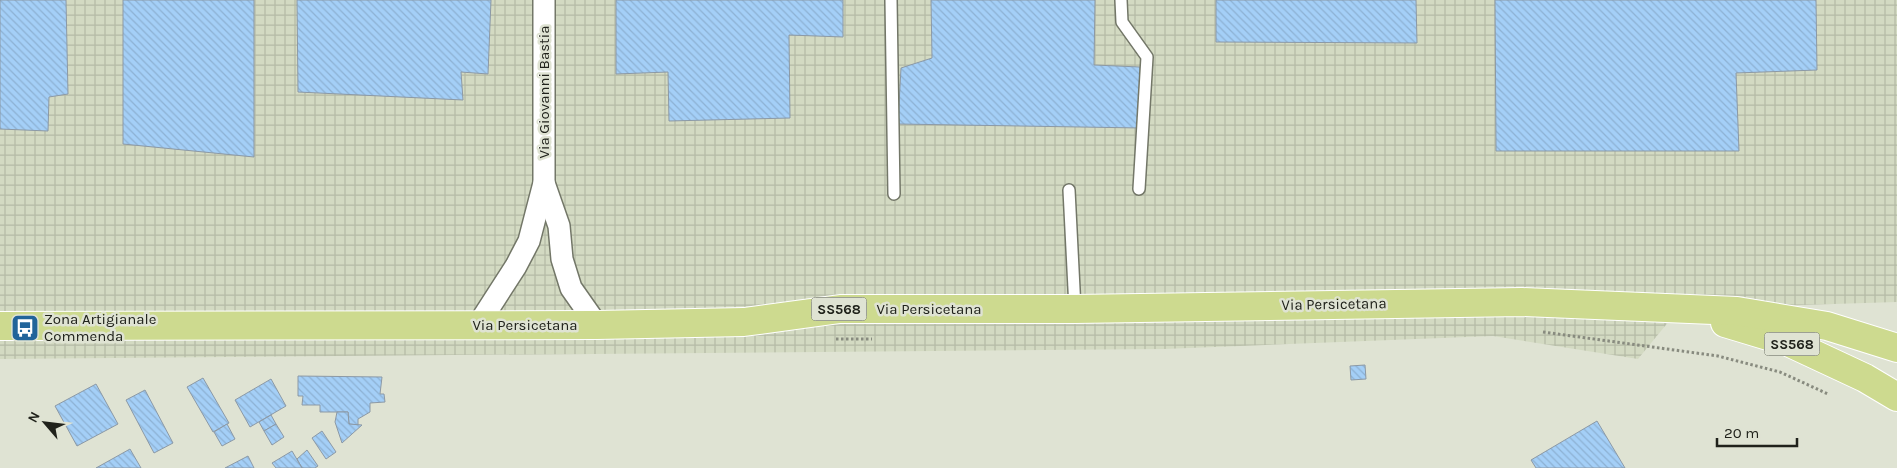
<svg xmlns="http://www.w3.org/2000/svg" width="1897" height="468" font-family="Karla,sans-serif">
<defs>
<pattern id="industrial-grid" width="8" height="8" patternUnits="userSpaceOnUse" patternTransform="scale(1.25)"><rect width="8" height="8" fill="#d3dac2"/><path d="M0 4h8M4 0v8" fill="none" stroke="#b5bba6"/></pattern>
<pattern id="building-back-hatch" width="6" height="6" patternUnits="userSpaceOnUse" patternTransform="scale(1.25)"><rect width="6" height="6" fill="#a4cff7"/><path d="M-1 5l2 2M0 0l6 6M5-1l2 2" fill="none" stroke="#8db1d3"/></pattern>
</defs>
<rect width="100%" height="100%" fill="#dfe3d3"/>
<polygon fill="url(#industrial-grid)" points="0,0 1897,0 1897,302 1679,309 1638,359 1493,336 1164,349 0,359"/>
<g fill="url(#building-back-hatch)" stroke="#8c99a5">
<polygon points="0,0 66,0 68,94 49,97 48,131 0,129"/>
<polygon points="123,0 254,0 254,157 123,144"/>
<polygon points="297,0 491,0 488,74 461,72 463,100 298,92"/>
<polygon points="616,0 843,0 843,37 789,35 790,118 669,121 668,72 616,74"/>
<polygon points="931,0 1095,0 1094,65 1140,67 1141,128 898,124 901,68 932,58"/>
<polygon points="1216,0 1416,0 1417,43 1216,42"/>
<polygon points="1495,0 1816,0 1817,70 1736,73 1739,151 1496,151"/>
<polygon points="1365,365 1366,379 1351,380 1350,366"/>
<polygon points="298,376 382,377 380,394 384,394 385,402 370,403 370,412 358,419 358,425 349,424 348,412 320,412 320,405 302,405 303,396 298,396"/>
<polygon points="203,378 229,423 213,432 187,387"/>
<polygon points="271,379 286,406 250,427 235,400"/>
<polygon points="96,384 118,424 77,446 55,406"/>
<polygon points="145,390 173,443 154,453 126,400"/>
<polygon points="337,412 348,412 349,424 362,425 342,443 335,422"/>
<polygon points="271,415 276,424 264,431 259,422"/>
<polygon points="1597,421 1625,468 1536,468 1531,460"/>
<polygon points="227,424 235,439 222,446 214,432"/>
<polygon points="276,424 284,437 272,445 264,431"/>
<polygon points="322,431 336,452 326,459 312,438"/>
<polygon points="130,449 141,468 96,468"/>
<polygon points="307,450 318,466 315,468 302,468 297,459"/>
<polygon points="292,451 302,468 276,468 272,463"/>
<polygon points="248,456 254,468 225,468"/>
</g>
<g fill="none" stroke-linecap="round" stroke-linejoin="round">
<defs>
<g id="lane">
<polyline points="891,0 894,194"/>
<polyline points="1121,0 1122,22 1147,57 1139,189"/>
<polyline points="1069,190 1075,309"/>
</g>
<g id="street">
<polyline points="544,183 559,226 562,259 571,288 597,325"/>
<polyline points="478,325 516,266 529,241 544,183 544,0"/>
</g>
<g id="primary">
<polyline points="1725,323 1788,342 1865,378 1897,397"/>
<polyline points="0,326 597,325 744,322 840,309 1075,309 1522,302 1737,311 1827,326 1897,348"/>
</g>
</defs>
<use href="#lane" stroke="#737768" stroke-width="14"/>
<use href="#street" stroke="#737768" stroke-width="24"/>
<use href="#primary" stroke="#fff" stroke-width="30"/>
<g stroke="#888b7f" stroke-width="3" stroke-dasharray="2.5 2.5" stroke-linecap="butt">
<polyline points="1543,332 1718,356 1780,372 1828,394"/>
<polyline points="836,339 872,339"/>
</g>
<use href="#lane" stroke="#fff" stroke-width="11"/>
<use href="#street" stroke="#fff" stroke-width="21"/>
<use href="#primary" stroke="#cdda8f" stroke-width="28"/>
</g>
<defs>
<symbol id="bus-square" viewBox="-11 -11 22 22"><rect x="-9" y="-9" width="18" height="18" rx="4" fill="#21649a" stroke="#dfe3d3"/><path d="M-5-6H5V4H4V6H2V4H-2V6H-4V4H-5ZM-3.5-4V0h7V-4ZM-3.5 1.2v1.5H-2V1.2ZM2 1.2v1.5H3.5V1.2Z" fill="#fff"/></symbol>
</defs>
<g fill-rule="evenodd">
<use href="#bus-square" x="9" y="312" width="32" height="32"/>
</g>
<g text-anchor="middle" stroke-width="5" stroke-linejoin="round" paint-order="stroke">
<g fill="#dfe3d3" stroke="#595c52" stroke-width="1">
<rect x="811.5" y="297.5" width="55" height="23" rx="4"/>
<rect x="1764.5" y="332.5" width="55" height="23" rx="4"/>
</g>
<g font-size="14" font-weight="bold" fill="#20221b">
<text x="839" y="314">SS568</text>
<text x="1792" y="349">SS568</text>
</g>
<g font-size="15" fill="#20221b" stroke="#dfe3d3">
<text transform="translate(544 92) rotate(-90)" y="5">Via Giovanni Bastia</text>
<text transform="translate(1334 304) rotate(-1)" y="5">Via Persicetana</text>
<text x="929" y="314">Via Persicetana</text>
<text x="525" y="330">Via Persicetana</text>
</g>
<g font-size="15" fill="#20221b" stroke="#dfe3d3" text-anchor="start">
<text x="44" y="324">Zona Artigianale<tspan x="44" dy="17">Commenda</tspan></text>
</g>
</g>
<g transform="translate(45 423) rotate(298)" stroke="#dfe3d3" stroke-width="4" paint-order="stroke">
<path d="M0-4L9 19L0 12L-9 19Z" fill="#20221b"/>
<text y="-8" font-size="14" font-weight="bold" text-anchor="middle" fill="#20221b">N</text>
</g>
<path d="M1717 438v8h80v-8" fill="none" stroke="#20221b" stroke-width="2.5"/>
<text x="1724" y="438" font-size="15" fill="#20221b" stroke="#dfe3d3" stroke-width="4" paint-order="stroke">20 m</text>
</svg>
